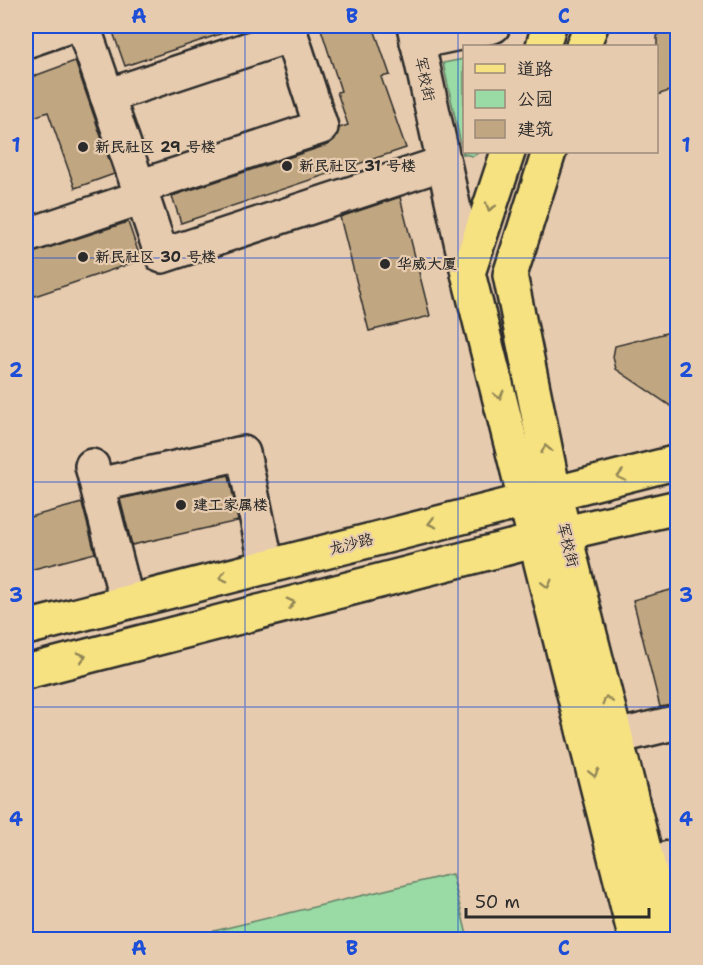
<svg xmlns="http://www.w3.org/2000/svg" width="703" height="965" font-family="'Shantell Sans','LXGW WenKai TC',sans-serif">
<rect width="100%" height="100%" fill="#e7cbae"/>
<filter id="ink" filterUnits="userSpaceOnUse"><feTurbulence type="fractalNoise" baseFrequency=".0167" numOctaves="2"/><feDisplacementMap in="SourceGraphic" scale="12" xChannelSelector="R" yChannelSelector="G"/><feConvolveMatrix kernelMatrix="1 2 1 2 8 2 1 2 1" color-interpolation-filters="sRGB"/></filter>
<g filter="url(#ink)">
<g fill="#9adaa4" stroke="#628268" stroke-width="1.5">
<polygon points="464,59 464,152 480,152 473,156 463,154 443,63"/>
<polygon points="452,874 468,939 180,939"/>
</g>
<g fill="#c1a781" stroke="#2b2b2b" stroke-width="1.5">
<polygon points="131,26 234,26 235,29 125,66 113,32"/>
<polygon points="320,26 373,26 390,75 381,77 406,148 181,223 172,196 327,145 335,139 339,128 348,125 337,92 341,91"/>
<polygon points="662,26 678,26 678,88 657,95 657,37"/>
<polygon points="75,61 114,174 75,188 48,112 26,120 26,79"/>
<polygon points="400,197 430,316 369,331 340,217"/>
<polygon points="128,222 141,260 26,299 26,255"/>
<polygon points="678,330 678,411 616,369 613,357 615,346"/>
<polygon points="229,475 238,521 132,545 120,499"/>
<polygon points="82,503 95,553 26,571 26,518"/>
<polygon points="678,588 678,704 660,707 633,600"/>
</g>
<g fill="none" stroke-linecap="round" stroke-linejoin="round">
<defs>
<g id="minor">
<polyline points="414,26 468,273"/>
<polyline points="26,41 69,26"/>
<polyline points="417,42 493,26"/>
<polyline points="107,96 291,35 321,127 139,187 162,256 444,163"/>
<polyline points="26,236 142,197 83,26"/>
<polyline points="92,466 127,602"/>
<polyline points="111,482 243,453 267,566"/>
<polyline points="616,737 678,722"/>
<polyline points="648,863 678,856"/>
</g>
<g id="major">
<polyline points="543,46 549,26"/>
<polyline points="583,46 591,26"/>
<polyline points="508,152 468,273 636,940"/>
<polyline points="549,152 510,275 554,492 667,940"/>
<polyline points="26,628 678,462"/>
<polyline points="26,672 565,533 678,507"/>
</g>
</defs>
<use href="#minor" stroke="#2b2b2b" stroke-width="38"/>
<use href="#major" stroke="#2b2b2b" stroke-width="38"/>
<use href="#minor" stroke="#e7cbae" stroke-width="33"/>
<use href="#major" stroke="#f7e281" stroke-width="33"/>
</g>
<defs><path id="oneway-chevron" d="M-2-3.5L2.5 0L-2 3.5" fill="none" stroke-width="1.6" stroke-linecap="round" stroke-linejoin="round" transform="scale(1.5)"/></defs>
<g stroke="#918656">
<use href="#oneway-chevron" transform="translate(490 207) rotate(108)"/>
<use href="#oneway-chevron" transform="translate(499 395) rotate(76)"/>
<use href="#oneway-chevron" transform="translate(546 449) rotate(-102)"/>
<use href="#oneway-chevron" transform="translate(621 476) rotate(166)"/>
<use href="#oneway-chevron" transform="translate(432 523) rotate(166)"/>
<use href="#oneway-chevron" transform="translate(223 577) rotate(166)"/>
<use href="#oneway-chevron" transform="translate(547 584) rotate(76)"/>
<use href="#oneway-chevron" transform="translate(291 603) rotate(-14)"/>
<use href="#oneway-chevron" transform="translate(82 657) rotate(-15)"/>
<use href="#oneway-chevron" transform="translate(607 700) rotate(-104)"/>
<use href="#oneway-chevron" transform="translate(594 773) rotate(76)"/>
</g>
</g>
<path fill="none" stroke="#1d4ed8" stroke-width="1.5" stroke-opacity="0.55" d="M245,26V940M458,26V940M26,258H678M26,482H678M26,707H678"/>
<g fill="#2b2b2b" stroke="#e7cbae" stroke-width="2">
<circle cx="83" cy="147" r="6"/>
<circle cx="287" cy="166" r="6"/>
<circle cx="83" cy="257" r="6"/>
<circle cx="385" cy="264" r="6"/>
<circle cx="181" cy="505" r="6"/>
</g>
<g text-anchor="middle" stroke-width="4.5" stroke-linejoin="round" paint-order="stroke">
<g font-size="15" fill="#2b2b2b" stroke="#e7cbae">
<text transform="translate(425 79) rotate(78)" y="5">军校街</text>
<text transform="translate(351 544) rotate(-14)" y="5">龙沙路</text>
<text transform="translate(568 545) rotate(76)" y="5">军校街</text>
</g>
<g font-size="15" font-weight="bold" fill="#2b2b2b" stroke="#e7cbae" text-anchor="start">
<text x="95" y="152">新民社区 29 号楼</text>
<text x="299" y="171">新民社区 31 号楼</text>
<text x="95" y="262">新民社区 30 号楼</text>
<text x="397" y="269">华威大厦</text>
<text x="193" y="510">建工家属楼</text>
</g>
</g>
<rect width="703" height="965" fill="none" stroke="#e7cbae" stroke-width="66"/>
<rect x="463" y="45" width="195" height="108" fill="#e7cbae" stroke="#9c8b7a" stroke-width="1.5"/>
<rect x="475" y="64" width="30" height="9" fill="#f7e281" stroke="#9c8b7a" stroke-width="1.5"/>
<text x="517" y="75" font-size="18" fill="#2b2b2b">道路</text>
<rect x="475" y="90" width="30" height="18" fill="#9adaa4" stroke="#9c8b7a" stroke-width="1.5"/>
<text x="517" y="105" font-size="18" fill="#2b2b2b">公园</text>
<rect x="475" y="120" width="30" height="18" fill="#c1a781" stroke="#9c8b7a" stroke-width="1.5"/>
<text x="517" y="135" font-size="18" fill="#2b2b2b">建筑</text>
<path d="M466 908v9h183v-9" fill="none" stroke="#2b2b2b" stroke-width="3"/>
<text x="475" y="908" font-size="18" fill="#2b2b2b" stroke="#e7cbae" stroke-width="4.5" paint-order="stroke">50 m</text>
<rect x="33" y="33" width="637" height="899" fill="none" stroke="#1d4ed8" stroke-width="2"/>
<g font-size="20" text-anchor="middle" font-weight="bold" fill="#1d4ed8">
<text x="139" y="23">A</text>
<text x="352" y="23">B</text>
<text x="564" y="23">C</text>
<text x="16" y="152">1</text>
<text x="686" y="152">1</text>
<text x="16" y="377">2</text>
<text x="686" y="377">2</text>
<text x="16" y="602">3</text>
<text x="686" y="602">3</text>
<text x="16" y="826">4</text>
<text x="686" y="826">4</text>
<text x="139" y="955">A</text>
<text x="352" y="955">B</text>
<text x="564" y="955">C</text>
</g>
</svg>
